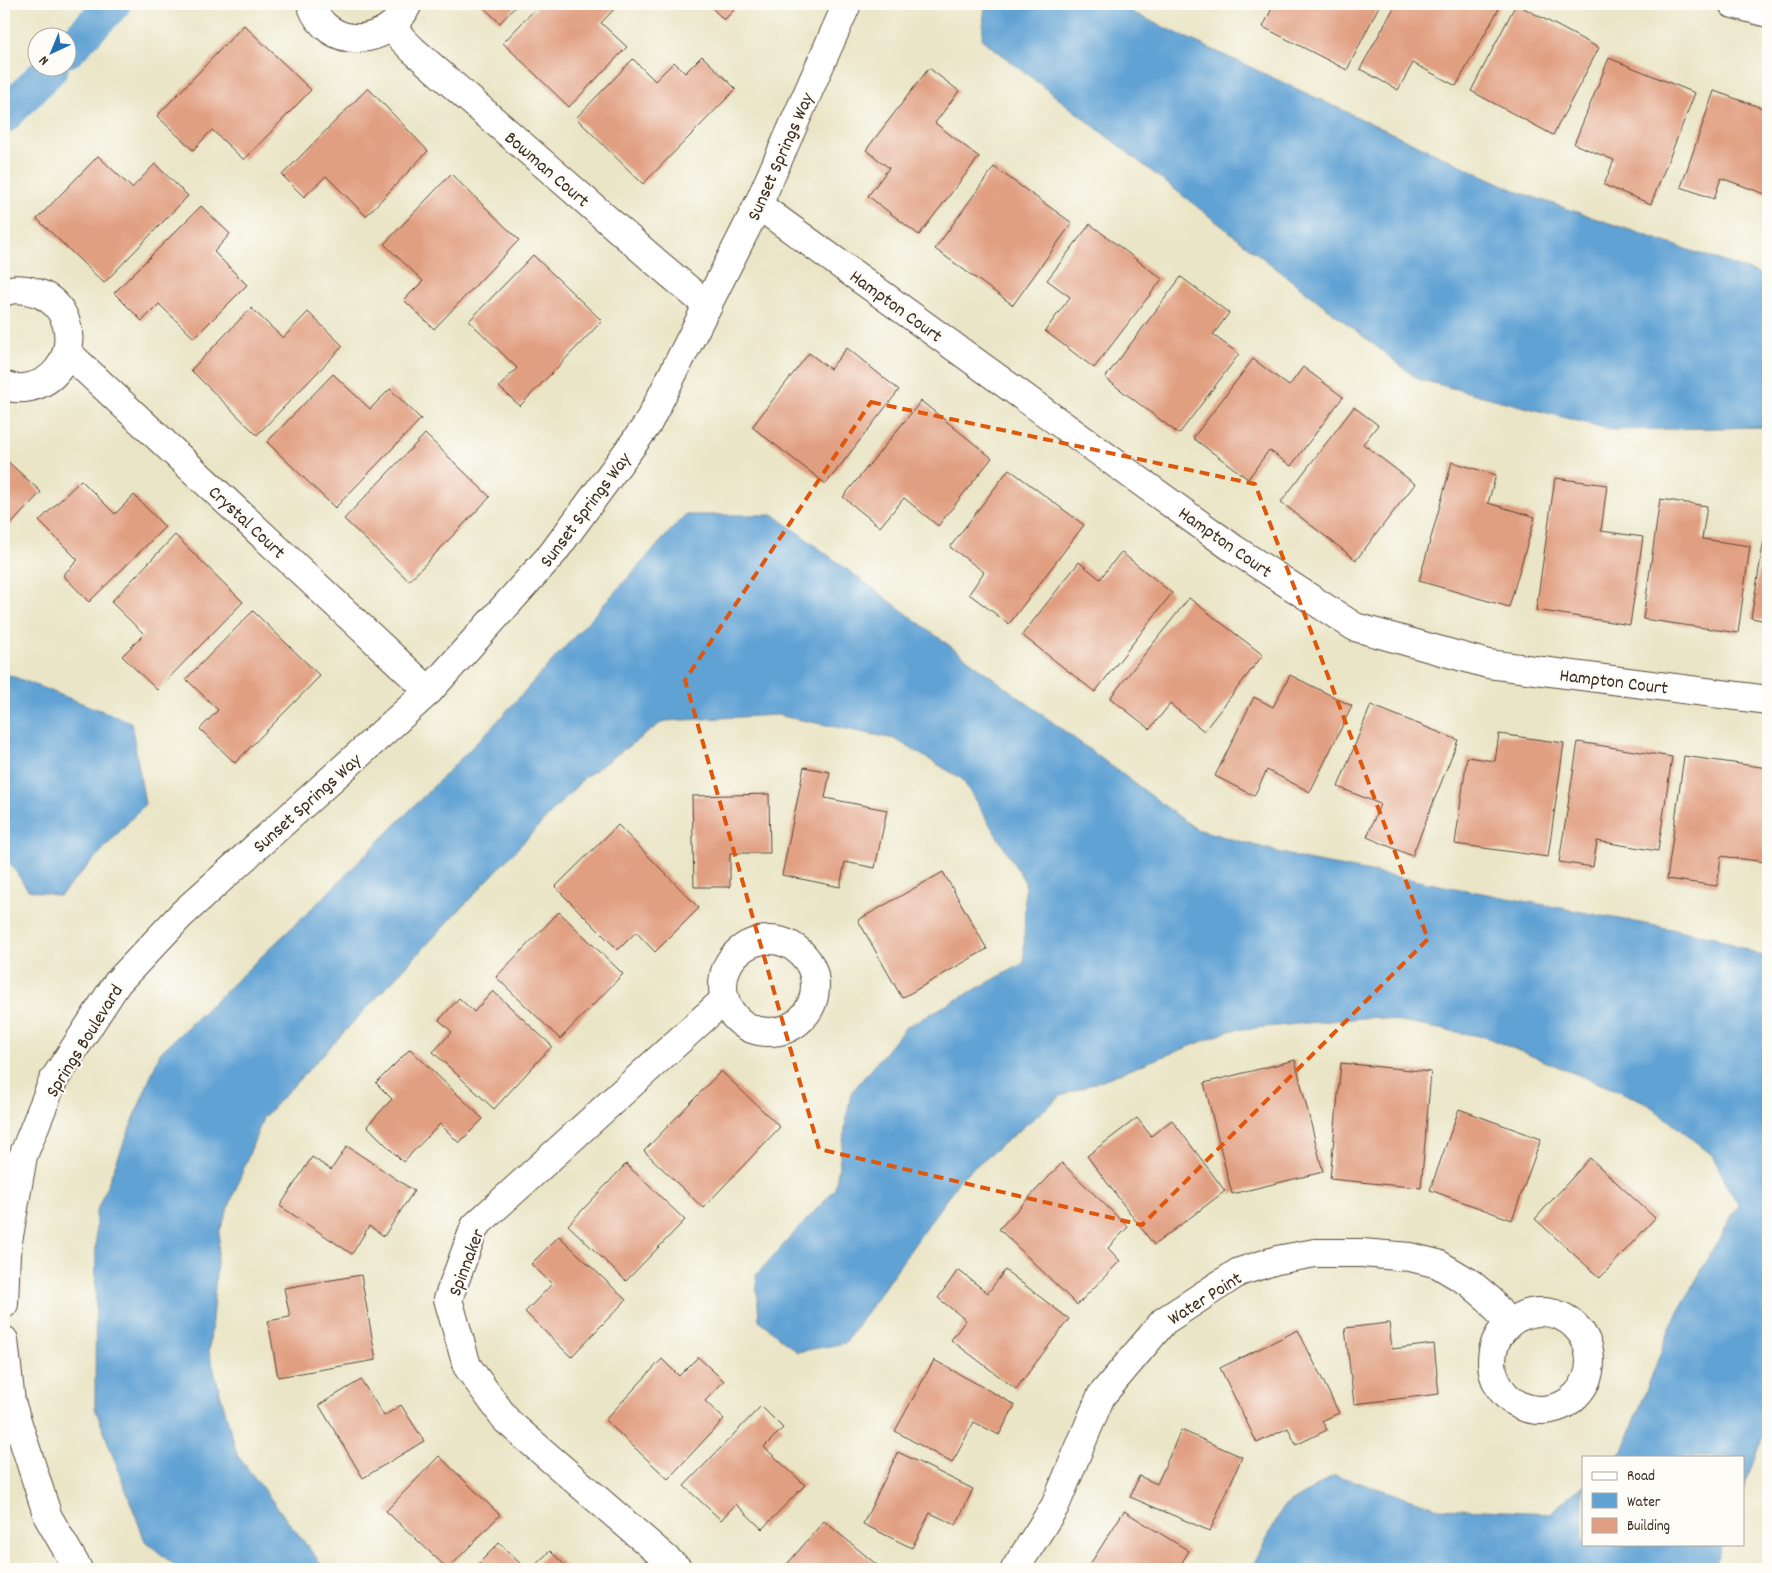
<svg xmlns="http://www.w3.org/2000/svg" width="1772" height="1573" font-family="Dekko,sans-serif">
<rect width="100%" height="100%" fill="#fdfcf7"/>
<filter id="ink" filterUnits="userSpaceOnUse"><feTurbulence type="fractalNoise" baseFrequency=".02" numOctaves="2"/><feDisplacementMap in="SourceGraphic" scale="10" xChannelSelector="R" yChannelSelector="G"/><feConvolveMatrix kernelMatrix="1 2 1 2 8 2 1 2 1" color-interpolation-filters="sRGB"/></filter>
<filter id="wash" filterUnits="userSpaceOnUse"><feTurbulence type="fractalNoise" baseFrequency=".0096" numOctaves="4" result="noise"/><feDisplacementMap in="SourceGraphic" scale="20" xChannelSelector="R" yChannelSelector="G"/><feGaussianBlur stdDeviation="1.12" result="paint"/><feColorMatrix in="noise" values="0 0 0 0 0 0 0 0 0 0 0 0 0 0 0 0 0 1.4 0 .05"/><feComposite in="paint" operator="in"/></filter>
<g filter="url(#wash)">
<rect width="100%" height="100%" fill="#eae5c6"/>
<g fill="#61a2d4" stroke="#4e6679">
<polygon points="985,4 1114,4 1521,193 1768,277 1768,427 1612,430 1418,379 982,39"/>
<polygon points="685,515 774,515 1196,829 1307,860 1714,937 1768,958 1768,1421 1743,1490 1743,1457 1616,1457 1623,1451 1672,1323 1738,1205 1712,1155 1645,1102 1485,1037 1373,1017 1232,1030 1061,1096 961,1178 845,1343 797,1352 759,1320 756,1275 835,1189 851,1093 906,1027 1024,963 1025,882 962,779 895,739 777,715 664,721 585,777 263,1118 220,1230 209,1352 237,1455 325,1569 179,1569 145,1541 95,1408 96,1213 160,1053 327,894 493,726"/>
<polygon points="4,673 131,722 145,804 60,896 28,890 4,854"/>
<polygon points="1335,1475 1439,1508 1550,1513 1583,1485 1583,1544 1723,1544 1714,1569 1251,1569 1283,1507"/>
</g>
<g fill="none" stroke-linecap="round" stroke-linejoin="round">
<g stroke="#61a2d4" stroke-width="35">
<polyline points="68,50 113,4"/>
<polyline points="4,116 51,68"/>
</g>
</g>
<g id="blocks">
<g fill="#e19f81">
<polygon points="480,4 518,4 500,23"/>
<polygon points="540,4 617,4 618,5 601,23 627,47 569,107 503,43"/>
<polygon points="708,4 740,4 724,20"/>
<polygon points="1274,4 1380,4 1347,70 1263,27"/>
<polygon points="1396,4 1499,4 1501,5 1456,86 1413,63 1398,90 1360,69"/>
<polygon points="1516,4 1599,48 1553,135 1471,91"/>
<polygon points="244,25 311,90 244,160 212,130 193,150 157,116"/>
<polygon points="702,56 736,89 643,184 576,118 633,59 655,81 674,62 685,73"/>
<polygon points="1609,58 1695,93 1651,204 1604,185 1614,160 1574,144"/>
<polygon points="929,68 959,91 935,123 979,157 919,235 868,196 889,168 866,150"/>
<polygon points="368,88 428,151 366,216 326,176 304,197 282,175"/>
<polygon points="1714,91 1768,110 1768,195 1721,178 1714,199 1681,187"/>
<polygon points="98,156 132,188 155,164 188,196 104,283 37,219"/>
<polygon points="994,167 1072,223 1013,305 935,249"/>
<polygon points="451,174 519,240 434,329 404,300 423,281 384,244"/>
<polygon points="201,206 230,234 214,252 247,285 194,338 159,304 142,321 114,293"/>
<polygon points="1090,224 1162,279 1094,368 1045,331 1070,297 1047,280"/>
<polygon points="533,255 602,321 520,406 499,387 517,368 469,321"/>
<polygon points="1181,277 1229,313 1213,335 1239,354 1179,434 1105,378"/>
<polygon points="251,308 283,338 308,312 343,346 257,435 191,370"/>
<polygon points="847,348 899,390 826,484 752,427 809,353 830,369"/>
<polygon points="1253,359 1289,386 1303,367 1343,397 1291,466 1269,450 1248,479 1193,438"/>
<polygon points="333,374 370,409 390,389 421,419 335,508 267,442"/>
<polygon points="921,401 992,458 938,526 904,498 880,527 843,497"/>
<polygon points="1354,407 1378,425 1363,444 1415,484 1356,560 1281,502"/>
<polygon points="425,434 490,497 409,581 344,519"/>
<polygon points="4,458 41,492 4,532"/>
<polygon points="1452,462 1496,475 1488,503 1535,517 1509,607 1419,581"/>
<polygon points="1009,469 1084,525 1009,624 969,594 984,572 950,547"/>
<polygon points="1555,478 1607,485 1601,531 1643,537 1630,625 1536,610"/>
<polygon points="81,480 115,514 134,495 165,527 89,602 63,575 78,560 39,521"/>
<polygon points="1660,499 1707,506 1702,539 1750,546 1738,633 1643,619"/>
<polygon points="1767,521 1768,521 1768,621 1751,618"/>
<polygon points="175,535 243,602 157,690 122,656 144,634 111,602"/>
<polygon points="1121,552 1172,593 1095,692 1022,635 1079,562 1100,579"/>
<polygon points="1189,598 1263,655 1204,731 1170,704 1150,729 1110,698"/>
<polygon points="253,611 320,676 235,763 200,729 218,710 186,679"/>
<polygon points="1290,675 1352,706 1310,792 1267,770 1254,796 1215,776 1254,697 1273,707"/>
<polygon points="1371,705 1458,740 1412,856 1367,837 1380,804 1338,787"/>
<polygon points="1499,734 1564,743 1548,857 1455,844 1467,757 1495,761"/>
<polygon points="1578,742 1672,757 1658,851 1597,841 1593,867 1559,862"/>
<polygon points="1684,756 1768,768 1768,839 1765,862 1721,856 1717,886 1667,879"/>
<polygon points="804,767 830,772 825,798 887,810 875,868 845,862 840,887 782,875"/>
<polygon points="769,794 770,853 730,853 730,887 694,887 692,796"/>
<polygon points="618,825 699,908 655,952 636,932 618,950 555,887"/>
<polygon points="943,872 987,949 902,998 858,920"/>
<polygon points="559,912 623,974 560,1039 496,977"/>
<polygon points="493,991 552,1046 494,1109 433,1052 452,1032 439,1020 459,998 474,1012"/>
<polygon points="410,1049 483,1119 459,1143 440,1124 403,1162 367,1126 392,1099 376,1083"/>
<polygon points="1295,1060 1323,1172 1232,1194 1204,1083"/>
<polygon points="1341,1063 1431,1072 1421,1188 1330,1179"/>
<polygon points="721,1071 780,1127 703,1208 644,1151"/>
<polygon points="1459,1109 1541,1139 1512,1220 1430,1190"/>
<polygon points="1137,1118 1151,1136 1172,1120 1225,1191 1154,1245 1087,1156"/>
<polygon points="347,1146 414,1191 384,1236 369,1226 352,1254 280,1206 312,1157 331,1170"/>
<polygon points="1590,1158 1655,1218 1600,1278 1535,1219"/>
<polygon points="1062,1163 1128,1227 1108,1248 1120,1261 1077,1305 999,1229"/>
<polygon points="626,1164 685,1220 626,1281 568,1225"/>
<polygon points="559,1236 626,1300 571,1357 525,1312 552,1284 531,1264"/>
<polygon points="958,1270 988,1293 1005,1270 1069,1319 1016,1389 951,1340 966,1320 938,1298"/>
<polygon points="361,1275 376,1360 278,1377 268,1321 290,1317 284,1288"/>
<polygon points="1389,1323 1392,1349 1434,1344 1439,1394 1354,1404 1345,1328"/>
<polygon points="1298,1330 1339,1413 1322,1421 1327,1430 1296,1445 1288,1428 1257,1443 1220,1368"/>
<polygon points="698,1357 724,1381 705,1401 724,1419 668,1479 605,1420 662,1359 679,1376"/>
<polygon points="934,1360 1015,1405 999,1435 974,1422 952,1463 895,1431"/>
<polygon points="361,1380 384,1416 401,1405 424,1441 363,1478 319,1405"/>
<polygon points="761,1406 783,1428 764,1447 805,1485 762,1529 736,1504 721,1520 684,1486"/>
<polygon points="1181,1430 1242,1457 1210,1531 1130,1497 1139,1476 1157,1484"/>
<polygon points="898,1452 973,1489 956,1525 930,1513 912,1548 863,1524"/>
<polygon points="439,1456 500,1515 448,1569 386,1511"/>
<polygon points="1124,1511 1189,1551 1178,1569 1087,1569"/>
<polygon points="824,1521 882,1569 783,1569"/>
<polygon points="499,1543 526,1569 473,1569"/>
<polygon points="550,1551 569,1569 531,1569"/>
</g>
</g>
</g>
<g filter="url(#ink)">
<use href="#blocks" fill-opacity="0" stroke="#554637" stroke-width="1"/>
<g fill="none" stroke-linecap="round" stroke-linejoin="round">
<defs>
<g id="minor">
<path d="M311,4C327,51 388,48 408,4"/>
<polyline points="1733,4 1768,13"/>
<polyline points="391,28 413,50 656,262 708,306"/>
<polyline points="758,205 1234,549 1355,627 1488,664 1768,700"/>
<path d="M4,292C13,288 24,289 34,292C82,305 79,376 30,387C21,389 12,389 4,385"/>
<polyline points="67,352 429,691"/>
<circle cx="769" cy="986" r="46"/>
<polyline points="4,1304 6,1253 23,1156 53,1081 117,983 182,914 429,691 553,553 647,425 758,205 847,4"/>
<circle cx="1541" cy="1361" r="49"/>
<polyline points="4,1340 11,1402 48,1517 78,1569"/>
<polyline points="678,1569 507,1421 467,1366 448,1299 475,1226 725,999"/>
<polyline points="1015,1569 1055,1506 1101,1396 1164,1321 1239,1272 1277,1260 1315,1253 1362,1253 1410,1257 1438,1264 1470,1283 1490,1300 1508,1324"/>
</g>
</defs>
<use href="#minor" stroke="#554637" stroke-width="30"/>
<use href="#minor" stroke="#fff" stroke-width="28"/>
</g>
</g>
<path fill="none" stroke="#df570d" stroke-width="4" stroke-dasharray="10 6" stroke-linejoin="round" d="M871,402L1255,484L1428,939L1142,1225L819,1149L685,680Z"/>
<g text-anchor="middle" stroke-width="4.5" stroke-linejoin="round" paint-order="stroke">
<g font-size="19" fill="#3b2a1e" stroke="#fdfcf7">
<text transform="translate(779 156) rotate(-66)" y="7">Sunset Springs Way</text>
<text transform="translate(548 168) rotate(41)" y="7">Bowman Court</text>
<text transform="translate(897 305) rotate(36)" y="7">Hampton Court</text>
<text transform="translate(584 509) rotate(-53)" y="7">Sunset Springs Way</text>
<text transform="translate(248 521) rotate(43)" y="7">Crystal Court</text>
<text transform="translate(1226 541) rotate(35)" y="7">Hampton Court</text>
<text transform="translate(1614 680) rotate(7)" y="7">Hampton Court</text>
<text transform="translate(306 802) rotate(-42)" y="7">Sunset Springs Way</text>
<text transform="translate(83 1040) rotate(-58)" y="7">Springs Boulevard</text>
<text transform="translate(465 1262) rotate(-69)" y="7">Spinnaker</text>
<text transform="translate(1204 1297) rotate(-32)" y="7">Water Point</text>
</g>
</g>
<rect width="1772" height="1573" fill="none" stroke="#fdfcf7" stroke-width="20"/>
<rect x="1582" y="1456" width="162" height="90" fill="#fdfcf7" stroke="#afa8a0"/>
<rect x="1592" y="1472" width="25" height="8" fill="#ffffff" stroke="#afa8a0"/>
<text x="1627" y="1480" font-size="15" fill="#3b2a1e">Road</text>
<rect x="1592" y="1493" width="25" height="15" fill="#61a2d4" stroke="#afa8a0"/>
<text x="1627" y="1506" font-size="15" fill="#3b2a1e">Water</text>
<rect x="1592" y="1518" width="25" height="15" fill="#e19f81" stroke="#afa8a0"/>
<text x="1627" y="1530" font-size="15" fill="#3b2a1e">Building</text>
<g transform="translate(52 52) rotate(224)"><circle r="24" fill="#fdfcf7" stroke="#afa8a0"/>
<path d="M0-4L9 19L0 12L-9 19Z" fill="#1f6fb2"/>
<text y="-8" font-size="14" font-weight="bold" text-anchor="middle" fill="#3b2a1e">N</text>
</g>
</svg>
